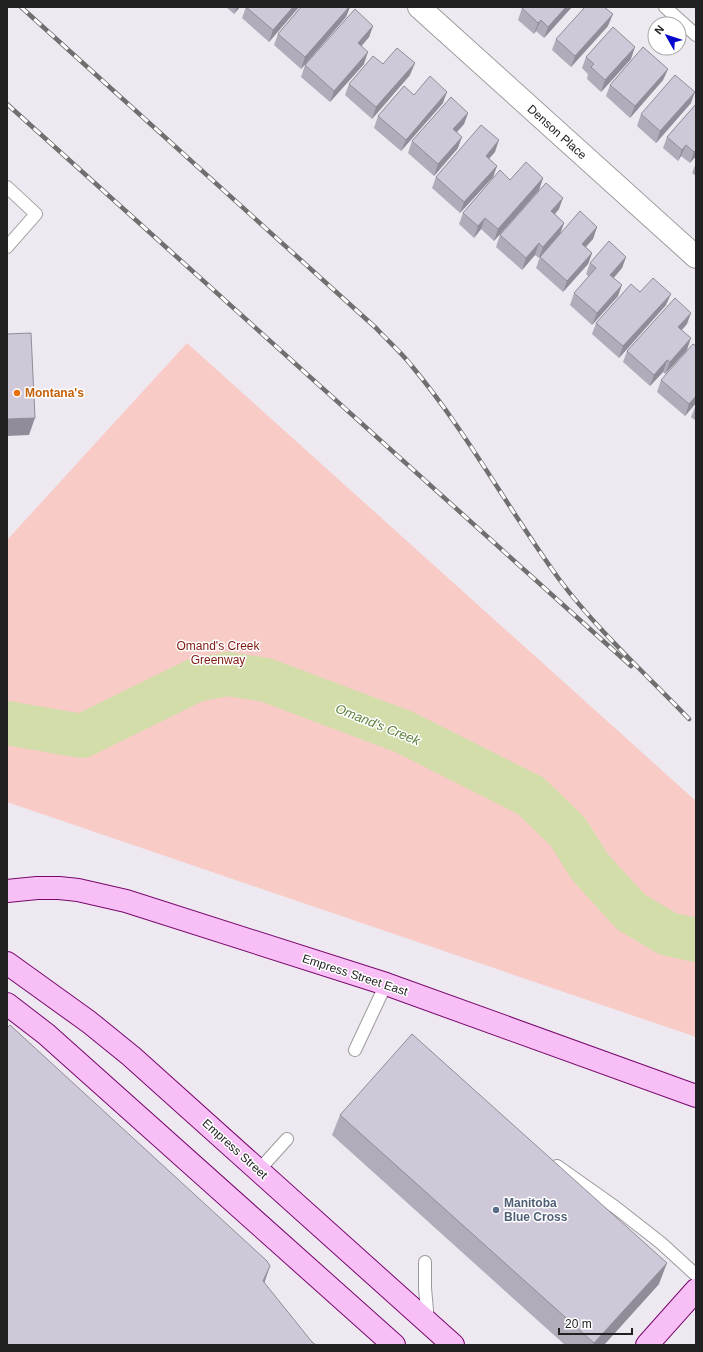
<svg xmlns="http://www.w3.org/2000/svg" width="703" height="1352" font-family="Helvetica,sans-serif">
<rect width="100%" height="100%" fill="#eee8f1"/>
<polygon fill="#f9cbc7" points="187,343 696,801 696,1037 7,802 7,540"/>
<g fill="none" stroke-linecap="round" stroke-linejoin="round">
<polyline stroke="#d2ddaa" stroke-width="44" points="7,723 82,736 196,680 228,674 266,680 404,732 531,796 568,832 590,867 631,912 668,934 696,940"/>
<defs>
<g id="service">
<polyline points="665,7 696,35"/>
<polyline points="7,187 36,214 7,247"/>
<polyline points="355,1050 386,984"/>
<polyline points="557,1166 615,1207 661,1243 696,1275"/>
<polyline points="259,1170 287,1139"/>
<polyline points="425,1262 425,1288 428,1322"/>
</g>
<polyline id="minor" points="419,7 696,257"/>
<g id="secondary">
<polyline points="7,891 37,888 59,888 78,890 126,901 386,984 696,1096"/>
<polyline points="7,963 89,1022 131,1056 453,1345"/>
<polyline points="7,1004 46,1034 394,1345"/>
<polyline points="647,1345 696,1290"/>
</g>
</defs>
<use href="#service" stroke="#9b9b9b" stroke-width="14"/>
<use href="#minor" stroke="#9b9b9b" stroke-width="24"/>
<use href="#secondary" stroke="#78086c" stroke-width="24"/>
<use href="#service" stroke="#fff" stroke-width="12"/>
<use href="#minor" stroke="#fff" stroke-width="22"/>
<use href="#secondary" stroke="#f8bef6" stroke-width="22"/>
<defs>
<g id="rail">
<path d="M21,7L376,328C387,340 401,352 411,365C467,432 508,509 559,579C596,629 646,674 689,719"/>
<polyline points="7,104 631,666"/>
</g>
</defs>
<use href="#rail" stroke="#6f6f6f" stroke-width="4.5"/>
<use href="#rail" stroke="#fff" stroke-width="3" stroke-dasharray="9" stroke-linecap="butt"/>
</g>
<g fill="#b2acba">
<polygon points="226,7 240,7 234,14"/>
<polygon points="246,7 299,7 269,42 242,18"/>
<polygon points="301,7 350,7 346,17 301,69 274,45 278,34"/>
<polygon points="572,7 544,38 536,31 534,34 518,20 522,8"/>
<polygon points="373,26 369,37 361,46 364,64 330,102 301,77 305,65"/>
<polygon points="608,26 571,67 552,50 556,39"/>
<polygon points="586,57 631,59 601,92 587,79 588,74 582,68"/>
<polygon points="383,64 410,75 372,119 345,95 349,84"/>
<polygon points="668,69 663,80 630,118 606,96 610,85"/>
<polygon points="414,95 443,103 401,151 374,128 378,116"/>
<polygon points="691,103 656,143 637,126 641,114"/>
<polygon points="696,104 696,156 690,163 681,156 678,161 663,148 667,137"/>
<polygon points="468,113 464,124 457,132 458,148 434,176 408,153 412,141"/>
<polygon points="495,152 489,159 497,166 493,177 460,213 432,188 436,177"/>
<polygon points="696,163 696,176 692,173"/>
<polygon points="543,178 539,190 494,241 481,229 474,238 459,224 463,213 510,180"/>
<polygon points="559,209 555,214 564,223 560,234 597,227 593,239 586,247 592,253 588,264 563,292 536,268 540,257 539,258 535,255 522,270 496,247 500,235"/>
<polygon points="626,257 622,268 614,278 618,296 592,325 570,305 574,293 589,277 586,274 590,263"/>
<polygon points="640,292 666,305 619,358 592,334 596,323"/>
<polygon points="687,324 682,330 687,350 665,374 663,372 650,386 623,362 627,351"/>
<polygon points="661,380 696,403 685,416 657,392"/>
<polygon points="696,405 696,421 691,417"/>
<polygon points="340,1115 659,1284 604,1345 565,1345 332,1135"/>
</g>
<g fill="#918c97">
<polygon points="237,7 240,7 234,14"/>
<polygon points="293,7 299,7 269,42 273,30"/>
<polygon points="349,7 350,7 346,17 301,69 305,57"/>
<polygon points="566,7 572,7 544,38 548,27"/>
<polygon points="613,14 608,26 571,67 575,56"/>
<polygon points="541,20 536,31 534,34 538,23"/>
<polygon points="373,26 369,37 354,55 358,43"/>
<polygon points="635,47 631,59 601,92 605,80"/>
<polygon points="368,52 364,64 330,102 334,91"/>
<polygon points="415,63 410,75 372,119 376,107"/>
<polygon points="668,69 663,80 630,118 635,106"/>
<polygon points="447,92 443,103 401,151 406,140"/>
<polygon points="695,92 691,103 656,143 660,131"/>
<polygon points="468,113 464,124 449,141 453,129"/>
<polygon points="462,137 458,148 434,176 438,164"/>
<polygon points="499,140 495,152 481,167 486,156"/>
<polygon points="686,145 681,156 678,161 682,150"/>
<polygon points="696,150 696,156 690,163 694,152"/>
<polygon points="497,166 493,177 460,213 464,202"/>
<polygon points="543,178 539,190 494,241 498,229"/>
<polygon points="563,198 559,209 547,223 551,211"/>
<polygon points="485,218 481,229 474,238 478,226"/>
<polygon points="564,223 560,234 539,258 543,247"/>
<polygon points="597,227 593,239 578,255 582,244"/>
<polygon points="539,243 535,255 522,270 526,258"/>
<polygon points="592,253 588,264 563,292 567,281"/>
<polygon points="626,257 622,268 606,286 610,275"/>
<polygon points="622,285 618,296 592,325 597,313"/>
<polygon points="671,294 666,305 619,358 623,346"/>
<polygon points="691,313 687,324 674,338 678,327"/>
<polygon points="691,338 687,350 665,374 670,362"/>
<polygon points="667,360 663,372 650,386 654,375"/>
<polygon points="696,396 696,403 685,416 689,404"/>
<polygon points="35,418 29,435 7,436 7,419"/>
<polygon points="667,1263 659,1284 604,1345 593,1345 594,1343"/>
<polygon points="270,1266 263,1287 263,1281"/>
</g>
<g fill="#cfc8d8" stroke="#918c97">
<polygon points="246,7 293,7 273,30"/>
<polygon points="301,7 349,7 305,57 278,34"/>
<polygon points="524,7 566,7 548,27 541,20 538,23 522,8"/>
<polygon points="585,7 604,7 613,14 575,56 556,39"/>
<polygon points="355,9 373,26 358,43 368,52 334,91 305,65"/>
<polygon points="613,27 635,47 605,80 591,67 594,64 586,57"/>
<polygon points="643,47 668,69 635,106 610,85"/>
<polygon points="397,48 415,63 376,107 349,84 373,56 383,64"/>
<polygon points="675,75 695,92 660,131 641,114"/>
<polygon points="430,76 447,92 406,140 378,116 404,86 414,95"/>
<polygon points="451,97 468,113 453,129 462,137 438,164 412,141"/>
<polygon points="696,104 696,150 694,152 686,145 682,150 667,137"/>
<polygon points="481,125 499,140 486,156 497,166 464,202 436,177"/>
<polygon points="526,162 543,178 498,229 485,218 478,226 463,213 500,170 510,180"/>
<polygon points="546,183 563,198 551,211 564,223 543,247 539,243 526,258 500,235"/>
<polygon points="580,211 597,227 582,244 592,253 567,281 540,257"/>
<polygon points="609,241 626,257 610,275 622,285 597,313 574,293 596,268 590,263"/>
<polygon points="653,278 671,294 623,346 596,323 631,284 640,292"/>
<polygon points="675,298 691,313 678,327 691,338 670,362 667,360 654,375 627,351"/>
<polygon points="31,333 35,418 7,419 7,334"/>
<polygon points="693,344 696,346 696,396 689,404 661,380"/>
<polygon points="10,1025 267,1261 270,1266 263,1281 312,1342 316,1345 7,1345 7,1028"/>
<polygon points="412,1034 667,1263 594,1343 340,1115"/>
</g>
<circle fill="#e8710a" stroke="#fff" stroke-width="1.5" cx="17" cy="393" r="4"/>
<circle fill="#5c6f8a" stroke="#fff" stroke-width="1.5" cx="496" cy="1210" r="4"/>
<g text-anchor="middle" stroke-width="3" stroke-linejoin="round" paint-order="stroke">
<g font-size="12" fill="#212121" stroke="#fff">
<text transform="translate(557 132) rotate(42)" y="4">Denson Place</text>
<text transform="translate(355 975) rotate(18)" y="4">Empress Street East</text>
<text transform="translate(235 1149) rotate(42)" y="4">Empress Street</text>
</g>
<g font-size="12" font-weight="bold" fill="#c56008" stroke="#fff" text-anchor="start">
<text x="25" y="397">Montana's</text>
</g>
<g font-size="12" fill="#7f180f" stroke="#fff">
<text x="218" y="650">Omand's Creek<tspan x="218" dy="14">Greenway</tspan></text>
</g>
<g font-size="12" font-weight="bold" fill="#4e5e75" stroke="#fff" text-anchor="start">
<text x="504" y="1207">Manitoba<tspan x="504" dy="14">Blue Cross</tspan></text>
</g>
<g font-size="13" font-style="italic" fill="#5e803c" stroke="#fff">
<text transform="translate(378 724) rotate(22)" y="5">Omand's Creek</text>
</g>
</g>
<rect width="703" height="1352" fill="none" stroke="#212121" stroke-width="16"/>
<g transform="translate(667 36) rotate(309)"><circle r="19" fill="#ffffff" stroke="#a6a6a6"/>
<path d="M0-3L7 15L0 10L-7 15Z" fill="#0505cd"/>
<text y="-6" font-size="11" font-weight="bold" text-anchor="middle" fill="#212121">N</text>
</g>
<path d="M559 1328v6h73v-6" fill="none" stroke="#212121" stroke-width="2"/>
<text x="565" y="1328" font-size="12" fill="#212121" stroke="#ffffff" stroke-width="3" paint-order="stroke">20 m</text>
</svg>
